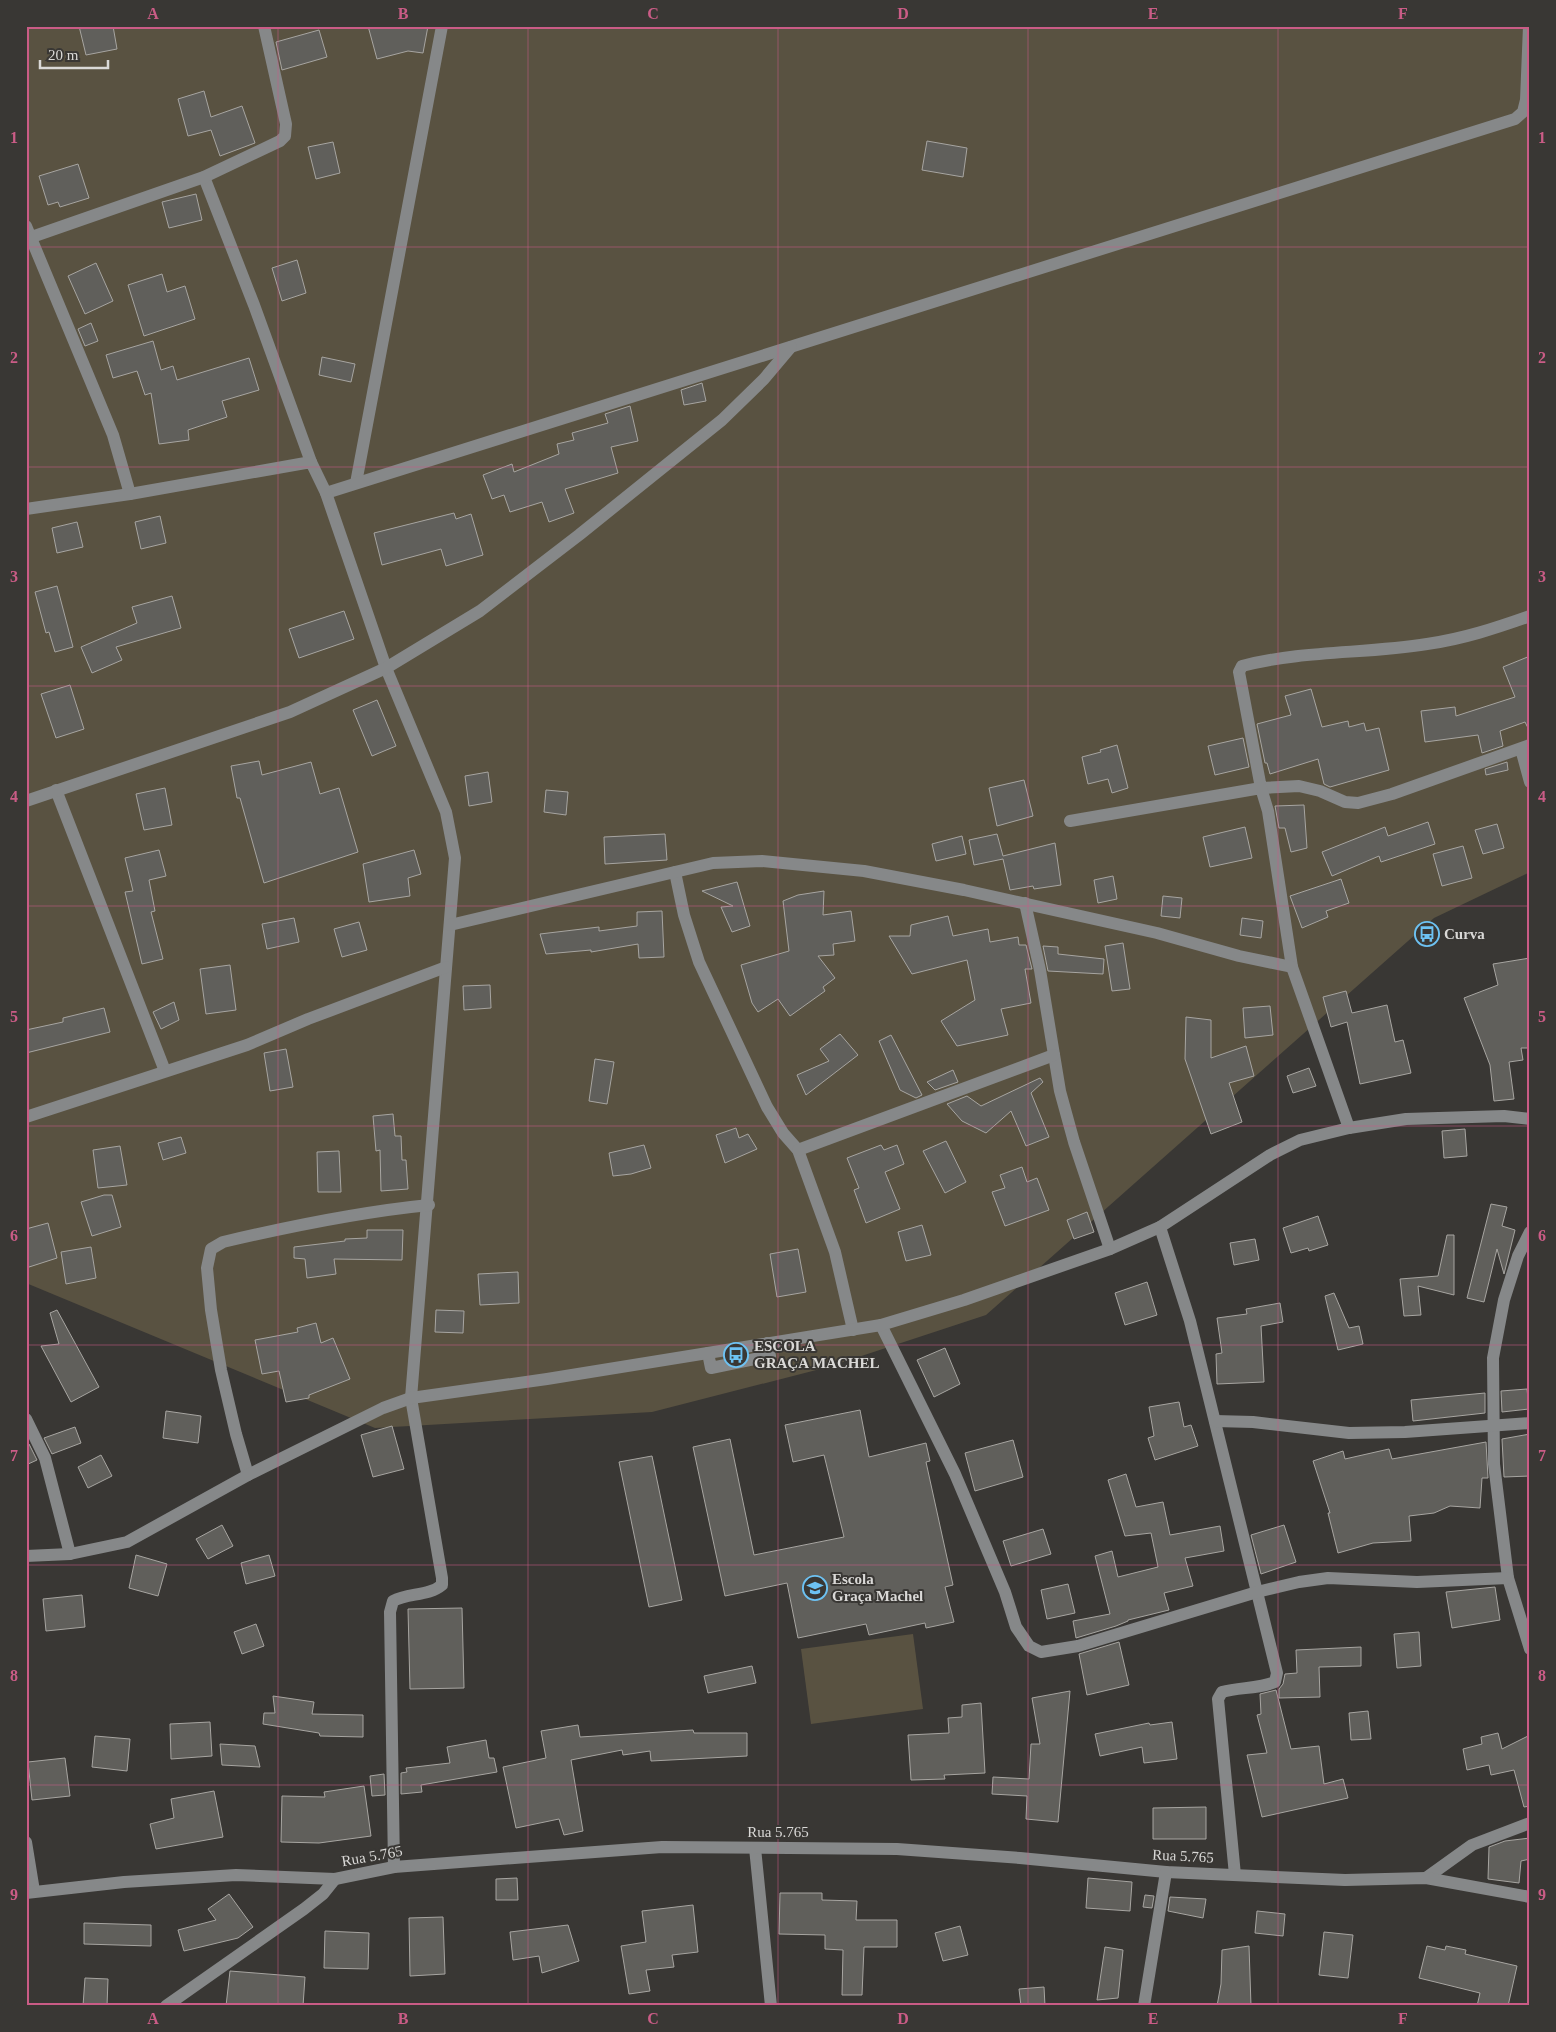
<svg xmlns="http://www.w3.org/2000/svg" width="1556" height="2032" font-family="Georgia,serif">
<rect width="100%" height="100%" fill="#393734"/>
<g fill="#595241">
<polygon points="26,26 1530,26 1530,872 1434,918 986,1315 828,1367 652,1412 375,1428 26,1283"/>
<polygon points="913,1634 923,1709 811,1724 801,1649"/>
</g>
<g fill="#605f5b" stroke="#a7a5a1">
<polygon points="79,26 113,26 117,49 86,55"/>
<polygon points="368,26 428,26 423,53 408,51 377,59"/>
<polygon points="319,30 327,57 282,70 276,42"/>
<polygon points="204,91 211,117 242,106 255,143 220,156 211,130 188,136 178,99"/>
<polygon points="927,141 967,148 963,177 922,170"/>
<polygon points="333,142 340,173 316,179 308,147"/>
<polygon points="78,164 89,198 60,207 58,202 48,205 39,176"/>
<polygon points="196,194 202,220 169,228 162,202"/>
<polygon points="297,260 306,293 282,301 272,268"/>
<polygon points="96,263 113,301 85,314 68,276"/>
<polygon points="162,274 167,292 185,286 195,319 144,336 128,285"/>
<polygon points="91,323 98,341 85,346 78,329"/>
<polygon points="153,341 161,370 173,366 177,380 249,358 259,390 222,401 227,417 188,430 189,440 159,444 151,393 145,395 137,371 113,378 106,355"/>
<polygon points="322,357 355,364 351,382 319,375"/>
<polygon points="702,383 706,401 684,405 681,390"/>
<polygon points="630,406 638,441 611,447 618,473 565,489 574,513 549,522 542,502 510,512 504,495 492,499 483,475 512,464 514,472 559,454 557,444 574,440 572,433 608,423 605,414"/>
<polygon points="454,513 456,519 471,514 483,555 446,566 441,549 382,565 374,533"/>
<polygon points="160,516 166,543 141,549 135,522"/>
<polygon points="77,522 83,547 57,553 52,528"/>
<polygon points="57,586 73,647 55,652 49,632 46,633 35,592"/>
<polygon points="172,596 181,628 116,647 122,660 92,673 81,647 137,623 132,607"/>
<polygon points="344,611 354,639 299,658 289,629"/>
<polygon points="1530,656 1530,732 1525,722 1500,731 1503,746 1482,753 1478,735 1425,742 1421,711 1455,707 1456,716 1515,697 1503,667"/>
<polygon points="70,685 84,729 56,738 41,694"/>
<polygon points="1311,689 1322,727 1348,721 1349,727 1364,723 1366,731 1379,728 1389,770 1330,787 1324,784 1318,759 1270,774 1267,763 1265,763 1257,724 1291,715 1285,696"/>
<polygon points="377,700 396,746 372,756 353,710"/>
<polygon points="1243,738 1249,767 1215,775 1208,746"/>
<polygon points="1117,745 1128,788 1112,793 1108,779 1088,784 1082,757 1101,752 1100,750"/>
<polygon points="259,761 262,775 311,762 320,794 339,788 358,852 264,883 240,798 237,798 231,766"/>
<polygon points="1507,762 1508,770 1486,775 1485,769"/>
<polygon points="488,772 492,802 469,806 465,776"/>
<polygon points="1024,780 1033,816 997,826 989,788"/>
<polygon points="165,788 172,825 144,830 136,794"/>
<polygon points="546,790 568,792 566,815 544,812"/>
<polygon points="1304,805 1307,848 1291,852 1285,828 1279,828 1275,806"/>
<polygon points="1428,822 1435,844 1381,862 1379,856 1332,876 1322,852 1385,827 1388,836"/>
<polygon points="1497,824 1504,848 1483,854 1475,830"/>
<polygon points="1245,827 1252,858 1210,867 1203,837"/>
<polygon points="665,834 667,860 605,864 604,837"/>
<polygon points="997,834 1003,856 1055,843 1061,885 1034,889 1033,886 1010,890 1003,859 974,865 969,840"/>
<polygon points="962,836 966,854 936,861 932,844"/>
<polygon points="1463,846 1472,878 1442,886 1433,854"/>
<polygon points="159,850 166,876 149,880 155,911 151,912 163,959 142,964 125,892 133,891 125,858"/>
<polygon points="414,850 421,874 408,878 410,896 369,902 363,864"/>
<polygon points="1113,876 1117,899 1098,903 1094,880"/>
<polygon points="1341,879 1349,903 1326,911 1328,917 1302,928 1290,896"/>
<polygon points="737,882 750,926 732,932 721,907 733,906 702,891"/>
<polygon points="824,891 823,915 851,911 855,941 833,944 834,955 818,956 835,978 823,987 825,991 790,1016 778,999 758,1012 752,1003 741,965 789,951 783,901 798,895"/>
<polygon points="1163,896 1182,898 1180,918 1161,916"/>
<polygon points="662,911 664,957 639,958 638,944 591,952 591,950 546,954 540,934 599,927 599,931 637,926 637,912"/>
<polygon points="948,916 953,936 988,929 990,942 1018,937 1019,945 1026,945 1032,969 1025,969 1031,1003 1001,1009 1008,1035 957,1046 941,1021 975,1000 967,960 912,974 889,936 910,936 911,925"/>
<polygon points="294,918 299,942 267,949 262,924"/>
<polygon points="1242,918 1263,921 1261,938 1240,935"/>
<polygon points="359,922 367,950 342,957 334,929"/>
<polygon points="1123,943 1130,989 1112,991 1105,946"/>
<polygon points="1043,946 1058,947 1058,954 1104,959 1103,974 1048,971"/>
<polygon points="1530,958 1530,1048 1521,1048 1523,1060 1509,1062 1514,1099 1494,1101 1490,1065 1464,998 1498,985 1493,964"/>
<polygon points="230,965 236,1010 206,1014 200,969"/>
<polygon points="490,985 491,1008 464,1010 463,986"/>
<polygon points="1346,991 1352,1013 1387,1005 1395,1042 1403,1040 1411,1073 1360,1084 1347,1022 1331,1027 1323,997"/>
<polygon points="174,1002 179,1020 161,1029 153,1012"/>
<polygon points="1270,1006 1273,1035 1245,1038 1243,1008"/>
<polygon points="104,1008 110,1032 26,1053 26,1030 63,1022 63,1018"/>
<polygon points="1186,1017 1211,1020 1211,1058 1246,1046 1254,1076 1229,1083 1242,1122 1211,1134 1185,1059"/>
<polygon points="840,1034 858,1055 806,1095 797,1075 829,1061 820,1049"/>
<polygon points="891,1035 922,1095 916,1098 900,1090 879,1041"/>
<polygon points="286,1049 293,1087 270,1091 264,1053"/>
<polygon points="595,1059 614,1062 607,1104 589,1101"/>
<polygon points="1309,1068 1316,1086 1293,1093 1287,1076"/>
<polygon points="953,1070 958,1082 935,1090 927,1082"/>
<polygon points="1040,1078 1043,1082 1031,1093 1049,1137 1026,1146 1011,1111 986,1133 962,1121 947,1104 967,1096 981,1106"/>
<polygon points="393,1114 395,1136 401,1136 402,1160 406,1160 408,1189 381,1191 380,1150 376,1151 373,1116"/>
<polygon points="736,1128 739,1138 748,1134 757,1149 725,1163 716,1135"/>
<polygon points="1465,1129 1467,1156 1444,1158 1442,1131"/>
<polygon points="181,1137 186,1153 163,1160 158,1143"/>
<polygon points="946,1141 966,1182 945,1193 923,1151"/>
<polygon points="644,1145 651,1168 631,1174 613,1176 609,1153"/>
<polygon points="881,1145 884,1150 897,1145 904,1164 885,1172 900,1209 866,1223 854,1190 859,1188 847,1158"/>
<polygon points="120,1146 127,1185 98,1188 93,1150"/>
<polygon points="339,1151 341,1192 318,1192 317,1152"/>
<polygon points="1022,1167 1027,1182 1037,1178 1049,1210 1005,1226 992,1192 1005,1188 1000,1175"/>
<polygon points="104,1195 112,1195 121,1227 92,1236 81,1202"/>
<polygon points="1491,1204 1507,1207 1502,1226 1515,1230 1504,1274 1497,1249 1484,1302 1467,1298"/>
<polygon points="1087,1212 1094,1232 1074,1239 1067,1220"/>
<polygon points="1318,1216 1328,1245 1309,1251 1308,1248 1291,1253 1283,1228"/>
<polygon points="48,1223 57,1258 26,1268 26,1229"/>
<polygon points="922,1225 931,1255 906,1261 898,1232"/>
<polygon points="367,1230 403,1230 402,1260 334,1259 336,1274 307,1278 305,1259 294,1258 294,1247 345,1241 345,1239 367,1238"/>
<polygon points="1447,1235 1454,1235 1454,1295 1418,1286 1421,1315 1404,1316 1400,1279 1438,1276"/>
<polygon points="1255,1239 1259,1260 1234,1265 1230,1243"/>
<polygon points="91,1247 96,1278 66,1284 61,1252"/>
<polygon points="798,1249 806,1292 777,1297 770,1254"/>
<polygon points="518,1272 519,1303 480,1305 478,1274"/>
<polygon points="1147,1282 1157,1315 1125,1325 1115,1293"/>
<polygon points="1334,1293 1349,1328 1359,1326 1363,1344 1338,1350 1325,1296"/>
<polygon points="1280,1303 1283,1322 1261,1326 1264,1382 1217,1384 1216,1354 1222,1353 1217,1318 1247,1314 1246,1309"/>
<polygon points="57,1310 99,1387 71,1402 41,1346 59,1344 50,1313"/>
<polygon points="436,1310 464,1311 463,1333 435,1332"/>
<polygon points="316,1323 321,1343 333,1338 350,1379 309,1395 309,1398 286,1402 279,1371 262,1374 255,1340 298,1332 297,1328"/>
<polygon points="945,1348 960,1384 934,1397 917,1360"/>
<polygon points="1527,1389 1529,1409 1502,1412 1501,1391"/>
<polygon points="1485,1393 1485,1413 1413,1421 1411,1400"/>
<polygon points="1179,1402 1184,1427 1191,1425 1198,1446 1155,1460 1148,1438 1154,1436 1149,1407"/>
<polygon points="860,1410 869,1457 926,1443 930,1461 926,1462 953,1585 945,1587 954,1622 926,1628 925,1623 869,1635 866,1624 798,1638 787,1583 725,1596 693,1447 730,1439 754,1555 844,1537 824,1455 793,1462 785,1425"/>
<polygon points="166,1411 201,1416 198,1443 163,1438"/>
<polygon points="392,1426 404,1469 373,1477 361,1435"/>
<polygon points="75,1427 81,1443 52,1454 44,1438"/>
<polygon points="1530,1434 1530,1476 1504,1477 1502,1439"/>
<polygon points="1013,1440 1023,1477 975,1491 965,1453"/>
<polygon points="1486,1442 1488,1478 1482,1478 1480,1508 1450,1506 1434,1513 1409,1516 1411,1541 1373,1543 1338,1553 1328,1513 1330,1513 1313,1461 1343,1451 1345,1459 1389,1449 1392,1459"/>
<polygon points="29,1444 37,1460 26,1465 26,1445"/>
<polygon points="101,1455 112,1476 88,1488 78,1467"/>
<polygon points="652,1456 682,1600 649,1607 619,1462"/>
<polygon points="1126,1474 1136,1507 1163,1502 1170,1535 1220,1526 1224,1551 1185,1558 1193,1586 1164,1593 1169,1610 1128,1620 1128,1621 1116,1626 1076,1638 1073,1621 1110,1614 1095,1556 1112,1551 1118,1577 1158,1567 1151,1533 1125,1536 1108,1480"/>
<polygon points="222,1525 233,1546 208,1559 196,1539"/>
<polygon points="1284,1525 1296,1562 1261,1574 1251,1535"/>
<polygon points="1043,1529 1051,1554 1011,1566 1003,1541"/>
<polygon points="136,1555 167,1564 158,1596 129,1588"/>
<polygon points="269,1555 275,1576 246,1584 241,1563"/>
<polygon points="1068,1584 1075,1613 1047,1619 1041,1590"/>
<polygon points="1495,1587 1500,1620 1452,1628 1446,1592"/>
<polygon points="82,1595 85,1627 46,1631 43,1599"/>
<polygon points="462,1608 464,1688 410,1689 408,1609"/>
<polygon points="256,1624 264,1646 242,1654 234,1632"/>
<polygon points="1419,1632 1421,1666 1397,1668 1394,1634"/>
<polygon points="1119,1642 1129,1685 1087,1695 1079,1654"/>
<polygon points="1361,1647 1361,1666 1319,1667 1320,1697 1279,1698 1279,1689 1283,1684 1285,1674 1297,1673 1296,1650"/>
<polygon points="752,1666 756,1683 708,1693 704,1676"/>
<polygon points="1276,1690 1291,1749 1319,1746 1324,1784 1343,1779 1348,1798 1262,1817 1247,1755 1267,1753 1257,1715 1261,1714 1260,1694"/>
<polygon points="1070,1691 1058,1822 1026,1819 1027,1796 992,1794 993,1777 1029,1779 1031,1744 1040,1744 1032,1698"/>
<polygon points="273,1696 314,1702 312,1714 363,1715 363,1737 320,1736 319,1733 263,1724 264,1713 275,1713"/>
<polygon points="981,1703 985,1773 944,1775 945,1779 911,1780 908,1735 949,1733 948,1718 962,1717 962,1705"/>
<polygon points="1368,1711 1371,1739 1351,1740 1349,1713"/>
<polygon points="210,1722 212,1756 171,1759 170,1724"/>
<polygon points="1172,1722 1177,1759 1144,1763 1142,1747 1100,1756 1095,1734 1149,1723 1150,1725"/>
<polygon points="578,1725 580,1737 693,1730 694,1733 747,1733 747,1756 651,1761 650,1751 623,1755 622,1750 571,1760 583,1831 564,1835 559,1819 516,1828 503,1767 546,1758 541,1731"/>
<polygon points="1498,1733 1502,1749 1530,1735 1530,1806 1524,1807 1514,1770 1491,1775 1489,1765 1467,1770 1463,1749 1482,1744 1481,1737"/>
<polygon points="95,1736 130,1739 127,1771 92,1767"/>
<polygon points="486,1740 489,1758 494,1758 497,1772 421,1785 422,1792 401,1794 401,1773 407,1772 406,1768 450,1763 447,1747"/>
<polygon points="220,1744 255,1746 260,1767 222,1765"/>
<polygon points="65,1758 70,1796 32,1800 28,1762"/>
<polygon points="384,1774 385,1795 372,1796 370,1776"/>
<polygon points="364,1786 371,1836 319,1843 281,1842 282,1796 325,1797 324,1792"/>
<polygon points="214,1791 223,1837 156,1849 150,1824 174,1818 171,1799"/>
<polygon points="1206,1807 1206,1839 1153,1839 1153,1808"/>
<polygon points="1530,1838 1530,1859 1521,1861 1519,1883 1488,1879 1489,1847 1505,1841"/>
<polygon points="517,1878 518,1900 496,1900 496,1879"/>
<polygon points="1088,1878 1132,1882 1130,1911 1086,1908"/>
<polygon points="780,1893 822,1893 822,1900 857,1901 856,1920 897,1920 897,1947 864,1947 862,1995 842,1995 843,1950 825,1949 825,1935 779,1934"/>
<polygon points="229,1894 253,1927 238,1938 184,1951 178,1930 216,1920 208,1909"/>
<polygon points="1145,1895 1154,1896 1152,1908 1143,1907"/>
<polygon points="1170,1897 1206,1899 1203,1918 1168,1911"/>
<polygon points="693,1905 698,1952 672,1955 674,1967 646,1970 650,1991 629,1994 621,1946 646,1942 642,1911"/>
<polygon points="1257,1911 1285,1914 1283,1936 1255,1933"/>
<polygon points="443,1917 445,1974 410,1976 409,1918"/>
<polygon points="84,1923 151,1925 151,1946 84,1944"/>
<polygon points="568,1925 579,1961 542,1973 539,1956 513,1960 510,1932"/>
<polygon points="960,1926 968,1955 943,1961 935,1933"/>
<polygon points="325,1931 369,1933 368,1969 324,1968"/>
<polygon points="1324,1932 1353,1935 1348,1978 1319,1975"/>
<polygon points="1249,1946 1251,2006 1217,2006 1221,1984 1222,1950"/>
<polygon points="1427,1946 1445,1950 1446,1946 1466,1950 1465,1954 1517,1966 1508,2006 1477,2006 1480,1993 1419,1978"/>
<polygon points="1105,1947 1123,1950 1118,1998 1097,2000"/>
<polygon points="230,1971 305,1977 303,2006 259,2004 259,2006 226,2006"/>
<polygon points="85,1978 108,1979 107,2006 83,2006"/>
<polygon points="1044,1987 1045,2006 1021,2006 1019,1989"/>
</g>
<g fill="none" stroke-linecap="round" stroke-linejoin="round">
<g stroke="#868889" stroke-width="12">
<polyline points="204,177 254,305 311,462"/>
<polyline points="26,226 113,435 130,494"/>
<polyline points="26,239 204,177 280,141 285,136 286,124 264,26"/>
<polyline points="356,483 442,26"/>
<polyline points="326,493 1515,119 1523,112 1526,100 1529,26"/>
<path d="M26,509L130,494L311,462L326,493L386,668L446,812L455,858L411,1398L442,1578V1585C429,1596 408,1593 393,1601L390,1612L394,1867"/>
<path d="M1530,616C1496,628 1463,639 1427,644C1366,654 1303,650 1242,666L1239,672L1261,788L1299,786L1320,791L1345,802L1358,803L1392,794L1530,745"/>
<polyline points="1521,749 1530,782"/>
<polyline points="56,790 165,1071"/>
<polyline points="26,801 290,712 386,668 480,611 579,535 722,420 764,379 791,347"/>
<polyline points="1070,821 1261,788 1268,811 1292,967 1349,1128"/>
<polyline points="675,872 684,915 699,962 767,1107 783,1133 798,1150 835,1252 853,1330"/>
<polyline points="1025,903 1040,970 1060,1091 1074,1142 1110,1249"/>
<polyline points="450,925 713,863 762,861 864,871 964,890 1157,933 1239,956 1292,967"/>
<polyline points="26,1117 247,1045 308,1019 446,967"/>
<polyline points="798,1150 1054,1055"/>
<path d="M1160,1227L1190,1321L1277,1673L1275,1682C1258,1689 1239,1687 1222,1692L1218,1699L1235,1875"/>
<polyline points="1530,1232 1518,1256 1504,1300 1493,1358 1494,1464 1508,1578 1530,1649"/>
<polyline points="881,1325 955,1474 1005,1592 1016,1627 1029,1646 1041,1652 1078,1646 1257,1592 1299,1582 1328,1578 1417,1582 1508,1578"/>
<polyline points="708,1353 711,1368 770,1356 767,1343"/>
<polyline points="26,1419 45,1458 70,1554"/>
<polyline points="1215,1421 1253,1422 1349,1433 1405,1432 1530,1423"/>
<path d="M248,1475L236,1434L221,1370L211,1310L207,1268L211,1249L223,1242C291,1226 359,1212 429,1205"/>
<polyline points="26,1556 70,1554 127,1542 248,1475 383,1408 411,1398 547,1379 881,1325 964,1300 1110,1249 1160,1227 1270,1155 1300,1140 1349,1128 1406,1119 1504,1116 1530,1119"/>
<polyline points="26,1842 34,1891"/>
<polyline points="755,1848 771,2006"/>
<polyline points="1426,1878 1472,1845 1530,1823"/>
<polyline points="26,1893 124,1882 236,1875 335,1879 394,1867 662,1847 897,1849 1020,1858 1166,1872 1345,1880 1426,1878 1530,1897"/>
<polyline points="166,2006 304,1909 323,1894 335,1879"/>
<polyline points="1144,2006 1166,1872"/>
</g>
</g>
<path fill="none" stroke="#ca5c86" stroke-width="1" stroke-opacity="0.55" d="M278,26V2006M528,26V2006M778,26V2006M1028,26V2006M1278,26V2006M26,247H1530M26,467H1530M26,686H1530M26,906H1530M26,1126H1530M26,1345H1530M26,1565H1530M26,1785H1530"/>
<defs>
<symbol id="bus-ring" viewBox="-11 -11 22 22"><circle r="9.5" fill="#393734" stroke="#6dc2f3" stroke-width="1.5"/><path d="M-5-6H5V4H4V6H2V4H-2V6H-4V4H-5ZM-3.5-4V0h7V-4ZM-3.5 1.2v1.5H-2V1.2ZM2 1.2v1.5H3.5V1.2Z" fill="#6dc2f3"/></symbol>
<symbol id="university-ring" viewBox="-11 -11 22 22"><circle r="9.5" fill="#393734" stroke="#6dc2f3" stroke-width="1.5"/><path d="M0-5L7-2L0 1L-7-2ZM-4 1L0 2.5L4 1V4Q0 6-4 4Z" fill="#6dc2f3"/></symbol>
</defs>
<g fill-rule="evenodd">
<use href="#bus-ring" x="1413" y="920" width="28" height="28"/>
<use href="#bus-ring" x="722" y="1341" width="28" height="28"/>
<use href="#university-ring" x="801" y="1574" width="28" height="28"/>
</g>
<g text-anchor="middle" stroke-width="4" stroke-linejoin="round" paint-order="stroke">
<g font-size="15" font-weight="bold" fill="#dad9d7" stroke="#393734" text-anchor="start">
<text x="1444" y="939">Curva</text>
<text x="754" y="1351">ESCOLA<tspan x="754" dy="17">GRAÇA MACHEL</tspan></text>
<text x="832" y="1584">Escola<tspan x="832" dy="17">Graça Machel</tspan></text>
</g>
<g font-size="15" fill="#dad9d7" stroke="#393734">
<text x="778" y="1837">Rua 5.765</text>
<text transform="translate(372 1856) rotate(-10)" y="5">Rua 5.765</text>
<text transform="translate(1183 1856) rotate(3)" y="5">Rua 5.765</text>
</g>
</g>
<rect width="1556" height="2032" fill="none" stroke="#393734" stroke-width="55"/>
<path d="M40 60v8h68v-8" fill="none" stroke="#dad9d7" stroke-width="2.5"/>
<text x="48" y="60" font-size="15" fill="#dad9d7" stroke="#393734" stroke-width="4" paint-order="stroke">20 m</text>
<rect x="28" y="28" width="1500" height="1976" fill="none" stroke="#ca5c86" stroke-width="2"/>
<g font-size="16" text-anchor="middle" font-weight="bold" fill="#ca5c86">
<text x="153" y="19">A</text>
<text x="403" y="19">B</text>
<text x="653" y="19">C</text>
<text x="903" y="19">D</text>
<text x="1153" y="19">E</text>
<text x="1403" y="19">F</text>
<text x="14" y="143">1</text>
<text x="1542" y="143">1</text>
<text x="14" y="363">2</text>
<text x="1542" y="363">2</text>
<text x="14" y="582">3</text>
<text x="1542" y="582">3</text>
<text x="14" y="802">4</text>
<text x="1542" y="802">4</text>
<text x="14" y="1022">5</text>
<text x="1542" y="1022">5</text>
<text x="14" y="1241">6</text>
<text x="1542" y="1241">6</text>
<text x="14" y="1461">7</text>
<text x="1542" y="1461">7</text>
<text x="14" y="1681">8</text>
<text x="1542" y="1681">8</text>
<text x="14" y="1900">9</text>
<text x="1542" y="1900">9</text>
<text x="153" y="2024">A</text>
<text x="403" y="2024">B</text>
<text x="653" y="2024">C</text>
<text x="903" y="2024">D</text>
<text x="1153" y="2024">E</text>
<text x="1403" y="2024">F</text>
</g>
</svg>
